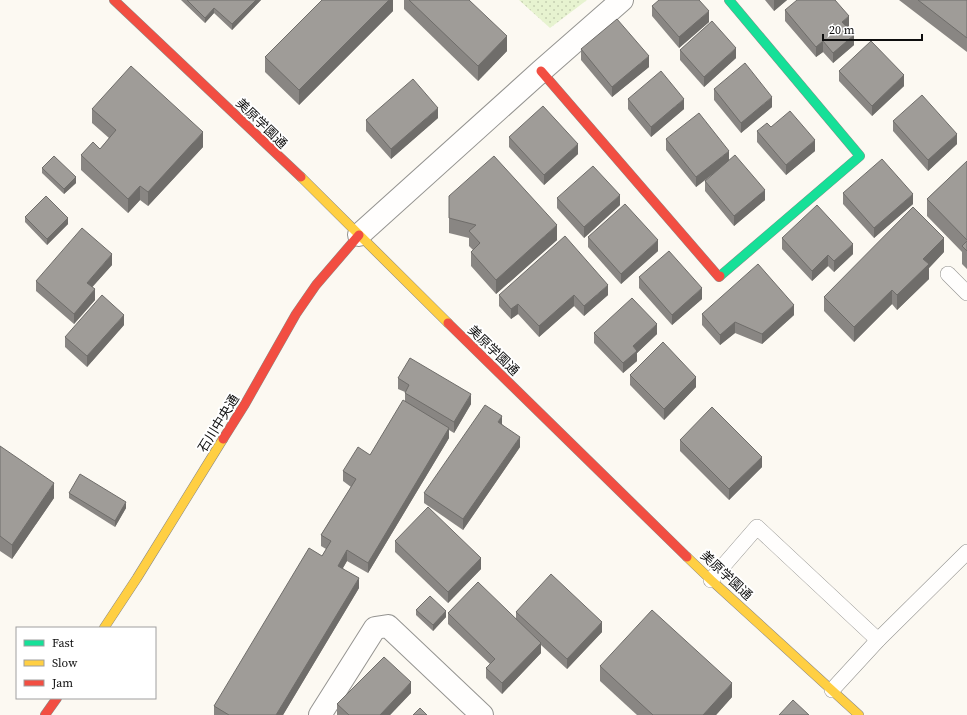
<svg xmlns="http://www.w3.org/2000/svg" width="967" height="715" font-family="'Source Serif 4','Noto Sans JP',serif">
<defs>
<pattern id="park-dots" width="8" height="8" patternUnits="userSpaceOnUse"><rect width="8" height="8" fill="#e7f3d0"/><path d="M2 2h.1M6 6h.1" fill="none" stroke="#c5cfb1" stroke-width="1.8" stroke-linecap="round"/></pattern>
</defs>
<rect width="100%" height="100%" fill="#fcf9f2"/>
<polygon fill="url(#park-dots)" points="519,0 587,0 550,28"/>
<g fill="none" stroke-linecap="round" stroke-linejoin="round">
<defs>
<g id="lane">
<polyline points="948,274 967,293"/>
<polyline points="711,580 757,527 878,640 832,690"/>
<polyline points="878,640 967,552"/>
</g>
<g id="street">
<polyline points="359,235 541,71 622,0"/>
<polyline points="320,715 375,628 388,626 482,715"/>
</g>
<polyline id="fast" points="720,276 860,156 729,0"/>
<g id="slow">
<polyline points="301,177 448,323"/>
<polyline points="687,557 711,580 859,715"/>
<polyline points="104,628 137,578 223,439"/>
</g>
<g id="jam">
<polyline points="114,0 301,177"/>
<polyline points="541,71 719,277 720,276"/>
<polyline points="448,323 687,557"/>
<polyline points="223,439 245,404 296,314 316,285 359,235"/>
<polyline points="45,715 57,698"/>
</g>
</defs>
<use href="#lane" stroke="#959491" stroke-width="16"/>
<use href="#street" stroke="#959491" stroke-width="24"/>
<use href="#fast" stroke="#8c8a87" stroke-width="10"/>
<use href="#slow" stroke="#8c8a87" stroke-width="10"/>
<use href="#jam" stroke="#8c8a87" stroke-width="10"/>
<use href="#lane" stroke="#fffefd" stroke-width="15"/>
<use href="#street" stroke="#fffefd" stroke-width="22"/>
<use href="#fast" stroke="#16e098" stroke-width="9"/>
<use href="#slow" stroke="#ffcf43" stroke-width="9"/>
<use href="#jam" stroke="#f24e42" stroke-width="9"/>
</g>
<g fill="#898683">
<polygon points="181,0 261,0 232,30 214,13 205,23"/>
<polygon points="393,0 393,11 299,105 265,72 265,57"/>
<polygon points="404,0 469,0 507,51 478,81 404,9"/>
<polygon points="765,0 787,0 774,11"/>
<polygon points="899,0 967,0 967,52"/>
<polygon points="652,6 709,22 679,48 652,16"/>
<polygon points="785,10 849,26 847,28 854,45 833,63 823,52 816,57 785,21"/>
<polygon points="581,49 649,67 612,97 581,60"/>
<polygon points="680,50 736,58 704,87 680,60"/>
<polygon points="839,71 904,86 872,116 839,81"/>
<polygon points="714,89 772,107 741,133 714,100"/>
<polygon points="628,99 684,109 651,137 628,109"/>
<polygon points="92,109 203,147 148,206 140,200 128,213 81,170 81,155 100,149 109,138 92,123"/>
<polygon points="438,118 391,159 366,131 366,120"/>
<polygon points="893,121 957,144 928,171 893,131"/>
<polygon points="771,127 815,151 786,175 757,142 757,131"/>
<polygon points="509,137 578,154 544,185 509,147"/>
<polygon points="666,139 729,160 765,200 734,226 705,191 705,181 713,174 696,187 666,150"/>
<polygon points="967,161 967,269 962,264 962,252 927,216 927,199"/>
<polygon points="42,168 76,183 64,194 42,173"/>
<polygon points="843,193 913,204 874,238 843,204"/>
<polygon points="557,198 620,205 584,238 557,208"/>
<polygon points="25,217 68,224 47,245 25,222"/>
<polygon points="449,218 557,240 496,294 471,266 471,252 473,250 469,246 469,238 449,233"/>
<polygon points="588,237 658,251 621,284 588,247"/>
<polygon points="782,238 853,254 834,272 828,266 812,281 782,249"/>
<polygon points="944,252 929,268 929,279 897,310 892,304 854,342 824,311 824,297"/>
<polygon points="112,265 92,287 95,300 74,324 36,291 36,281"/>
<polygon points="639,277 702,299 672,325 639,288"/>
<polygon points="499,295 608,295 584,316 574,306 539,337 518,314 511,319 499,306"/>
<polygon points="702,314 794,315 762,344 735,333 720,345 702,325"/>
<polygon points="124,325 87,367 65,347 65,337"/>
<polygon points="594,333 657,334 637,353 637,361 623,373 594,343"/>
<polygon points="630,375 696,387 664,420 630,385"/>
<polygon points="398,378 471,404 454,433 449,430 449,438 368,573 347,561 343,568 359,588 283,715 214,715 214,706 322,556 326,549 321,546 321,535 351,487 343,481 343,471 370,455 405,401 405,392 398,389"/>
<polygon points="502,424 520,447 463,530 424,503 424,493"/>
<polygon points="680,440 762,467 729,500 680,451"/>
<polygon points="0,446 54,498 12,559 0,551"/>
<polygon points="69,493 126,508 115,527 69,498"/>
<polygon points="395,541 481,569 448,603 395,552"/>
<polygon points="416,610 446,617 433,631 416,615"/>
<polygon points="516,612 602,632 567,669 541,645 541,653 502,694 486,678 486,668 490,664 448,624 448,613 516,618"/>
<polygon points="600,666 732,697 716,715 637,715 600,681"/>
<polygon points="411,693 390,715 337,715 337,704"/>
</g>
<g fill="#6f6d6a">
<polygon points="256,0 261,0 232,30 232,24"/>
<polygon points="389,0 393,0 393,11 299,105 299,90"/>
<polygon points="774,0 787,0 774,11"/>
<polygon points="214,8 214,13 205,23 205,18"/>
<polygon points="709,11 709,22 679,48 679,37"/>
<polygon points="849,16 849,26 842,32 842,22"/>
<polygon points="854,35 854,45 833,63 833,53"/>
<polygon points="507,36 507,51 478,81 478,66"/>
<polygon points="823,41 823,52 816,57 816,47"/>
<polygon points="736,48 736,58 704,87 704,77"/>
<polygon points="649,56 649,67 612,97 612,87"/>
<polygon points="904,75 904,86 872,116 872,106"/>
<polygon points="772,97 772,107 741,133 741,123"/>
<polygon points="684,99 684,109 651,137 651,127"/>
<polygon points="438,108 438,118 391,159 391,149"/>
<polygon points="203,132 203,147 148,206 148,192"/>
<polygon points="957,134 957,144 928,171 928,160"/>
<polygon points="815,140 815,151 786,175 786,165"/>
<polygon points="578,144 578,154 544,185 544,175"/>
<polygon points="729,151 729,161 696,187 696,177"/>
<polygon points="76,177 76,183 64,194 64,189"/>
<polygon points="140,186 140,200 128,213 128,199"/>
<polygon points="765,190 765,200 734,226 734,216"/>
<polygon points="913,194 913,204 874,238 874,228"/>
<polygon points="620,195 620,205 584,238 584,227"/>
<polygon points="68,218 68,224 47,245 47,239"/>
<polygon points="557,225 557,240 496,294 496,280"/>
<polygon points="944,238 944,252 929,268 929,279 897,310 897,295 923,259"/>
<polygon points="658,240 658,251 621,284 621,274"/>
<polygon points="853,244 853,254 834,272 834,261"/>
<polygon points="112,254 112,265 87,293 87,283"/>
<polygon points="828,255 828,266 812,281 812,271"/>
<polygon points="608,285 608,295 584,316 584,306"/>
<polygon points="702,288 702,299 672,325 672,315"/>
<polygon points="95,289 95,300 74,324 74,314"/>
<polygon points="892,290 892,304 854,342 854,327"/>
<polygon points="574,295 574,306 539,337 539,326"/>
<polygon points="518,304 518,314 511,319 511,309"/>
<polygon points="794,305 794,315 762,344 762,334"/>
<polygon points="124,315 124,325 87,367 87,356"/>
<polygon points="735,322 735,333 720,345 720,335"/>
<polygon points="657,324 657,334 637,353 637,361 623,373 623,363 633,346"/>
<polygon points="696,377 696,387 664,420 664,409"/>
<polygon points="471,394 471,404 454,433 454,422"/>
<polygon points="502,416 502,427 498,422"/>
<polygon points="449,428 449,438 368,573 368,563"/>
<polygon points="520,437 520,447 463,530 463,519"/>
<polygon points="762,457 762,467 729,500 729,489"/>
<polygon points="54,483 54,498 12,559 12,545"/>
<polygon points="126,502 126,508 115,527 115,521"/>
<polygon points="347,550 347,561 338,576 338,566"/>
<polygon points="481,558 481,569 448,603 448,592"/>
<polygon points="359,578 359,588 283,715 276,715"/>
<polygon points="446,611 446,617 433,631 433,625"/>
<polygon points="602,622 602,632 567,669 567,659"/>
<polygon points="541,643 541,653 502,694 502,683"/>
<polygon points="411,682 411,693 390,715 380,715"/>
<polygon points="732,683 732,697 716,715 703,715"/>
</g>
<g fill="#9f9c98" stroke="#6f6d6a">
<polygon points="187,0 256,0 232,24 214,8 205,18"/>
<polygon points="322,0 389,0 299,90 265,57"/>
<polygon points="409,0 469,0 507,36 478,66"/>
<polygon points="659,0 699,0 709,11 679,37 652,6"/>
<polygon points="797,0 835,0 849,16 842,22 854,35 833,53 823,41 816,47 785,10"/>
<polygon points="918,0 967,0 967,38"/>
<polygon points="617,19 649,56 612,87 581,49"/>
<polygon points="712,21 736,48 704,77 680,50"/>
<polygon points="871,41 904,75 872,106 839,71"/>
<polygon points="745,63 772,97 741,123 714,89"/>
<polygon points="131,66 203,132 148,192 140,186 128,199 81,155 93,142 100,149 116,130 92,109"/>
<polygon points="661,71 684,99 651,127 628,99"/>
<polygon points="413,79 438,108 391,149 366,120"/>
<polygon points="922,95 957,134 928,160 893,121"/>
<polygon points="543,106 578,144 544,175 509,137"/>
<polygon points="790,111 815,140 786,165 757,131 767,123 771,127"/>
<polygon points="699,113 729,151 696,177 666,139"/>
<polygon points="735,155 765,190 734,216 705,181"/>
<polygon points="54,156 76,177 64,189 42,168"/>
<polygon points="494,156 557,225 496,280 471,252 480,243 469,231 476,225 449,218 449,196"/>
<polygon points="882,159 913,194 874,228 843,193"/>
<polygon points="967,161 967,240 927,199"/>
<polygon points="593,166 620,195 584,227 557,198"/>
<polygon points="46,196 68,218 47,239 25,217"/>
<polygon points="625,204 658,240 621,274 588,237"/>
<polygon points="817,205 853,244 834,261 828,255 812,271 782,238"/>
<polygon points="913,207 944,238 923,259 929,264 897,295 892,290 854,327 824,297"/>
<polygon points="82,228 112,254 87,283 95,289 74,314 36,281"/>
<polygon points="565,236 608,285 584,306 574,295 539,326 518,304 511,309 499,295"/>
<polygon points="967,241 967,251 962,246"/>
<polygon points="669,251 702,288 672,315 639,277"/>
<polygon points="758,264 794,305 762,334 735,322 720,335 702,314"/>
<polygon points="102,295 124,315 87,356 65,337"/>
<polygon points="632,298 657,324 633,346 637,351 623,363 594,333"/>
<polygon points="663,342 696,377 664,409 630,375"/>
<polygon points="410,358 471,394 454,422 405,393 409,385 398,378"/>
<polygon points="403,400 449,428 368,563 347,550 338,566 359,578 276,715 229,715 214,706 309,548 322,556 331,541 321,535 356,479 343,471 358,447 370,455"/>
<polygon points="485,405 502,416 498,422 520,437 463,519 424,493"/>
<polygon points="712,407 762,457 729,489 680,440"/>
<polygon points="0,446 54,483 12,545 0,536"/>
<polygon points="80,474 126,502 115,521 69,493"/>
<polygon points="428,507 481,558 448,592 395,541"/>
<polygon points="551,574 602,622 567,659 516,612"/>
<polygon points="478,582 541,643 502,683 486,668 495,659 448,613"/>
<polygon points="430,596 446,611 433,625 416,610"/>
<polygon points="652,610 732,683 703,715 653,715 600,666"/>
<polygon points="384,657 411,682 380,715 349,715 337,704"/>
<polygon points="793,700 809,715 779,715"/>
<polygon points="420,708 427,715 413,715"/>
</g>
<g text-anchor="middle" stroke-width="4" stroke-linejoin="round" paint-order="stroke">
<g font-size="13" fill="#0e0e0e" stroke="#fff">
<text transform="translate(262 123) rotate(44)" y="5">美原学園通</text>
<text transform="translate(494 350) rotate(44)" y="5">美原学園通</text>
<text transform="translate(218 423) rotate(-58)" y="5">石川中央通</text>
<text transform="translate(727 575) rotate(43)" y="5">美原学園通</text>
</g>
</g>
<rect x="16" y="627" width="140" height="72" fill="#ffffff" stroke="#9f9f9f"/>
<rect x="24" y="640" width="20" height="6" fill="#16e098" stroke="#9f9f9f"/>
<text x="52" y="647" font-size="12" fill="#0e0e0e">Fast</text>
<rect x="24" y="660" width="20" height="6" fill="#ffcf43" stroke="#9f9f9f"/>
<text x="52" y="667" font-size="12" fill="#0e0e0e">Slow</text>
<rect x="24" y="680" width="20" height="6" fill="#f24e42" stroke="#9f9f9f"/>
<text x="52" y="687" font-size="12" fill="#0e0e0e">Jam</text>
<path d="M823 34v6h99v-6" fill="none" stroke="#0e0e0e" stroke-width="2"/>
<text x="829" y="34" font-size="12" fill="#0e0e0e" stroke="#ffffff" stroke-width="3" paint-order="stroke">20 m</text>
</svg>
